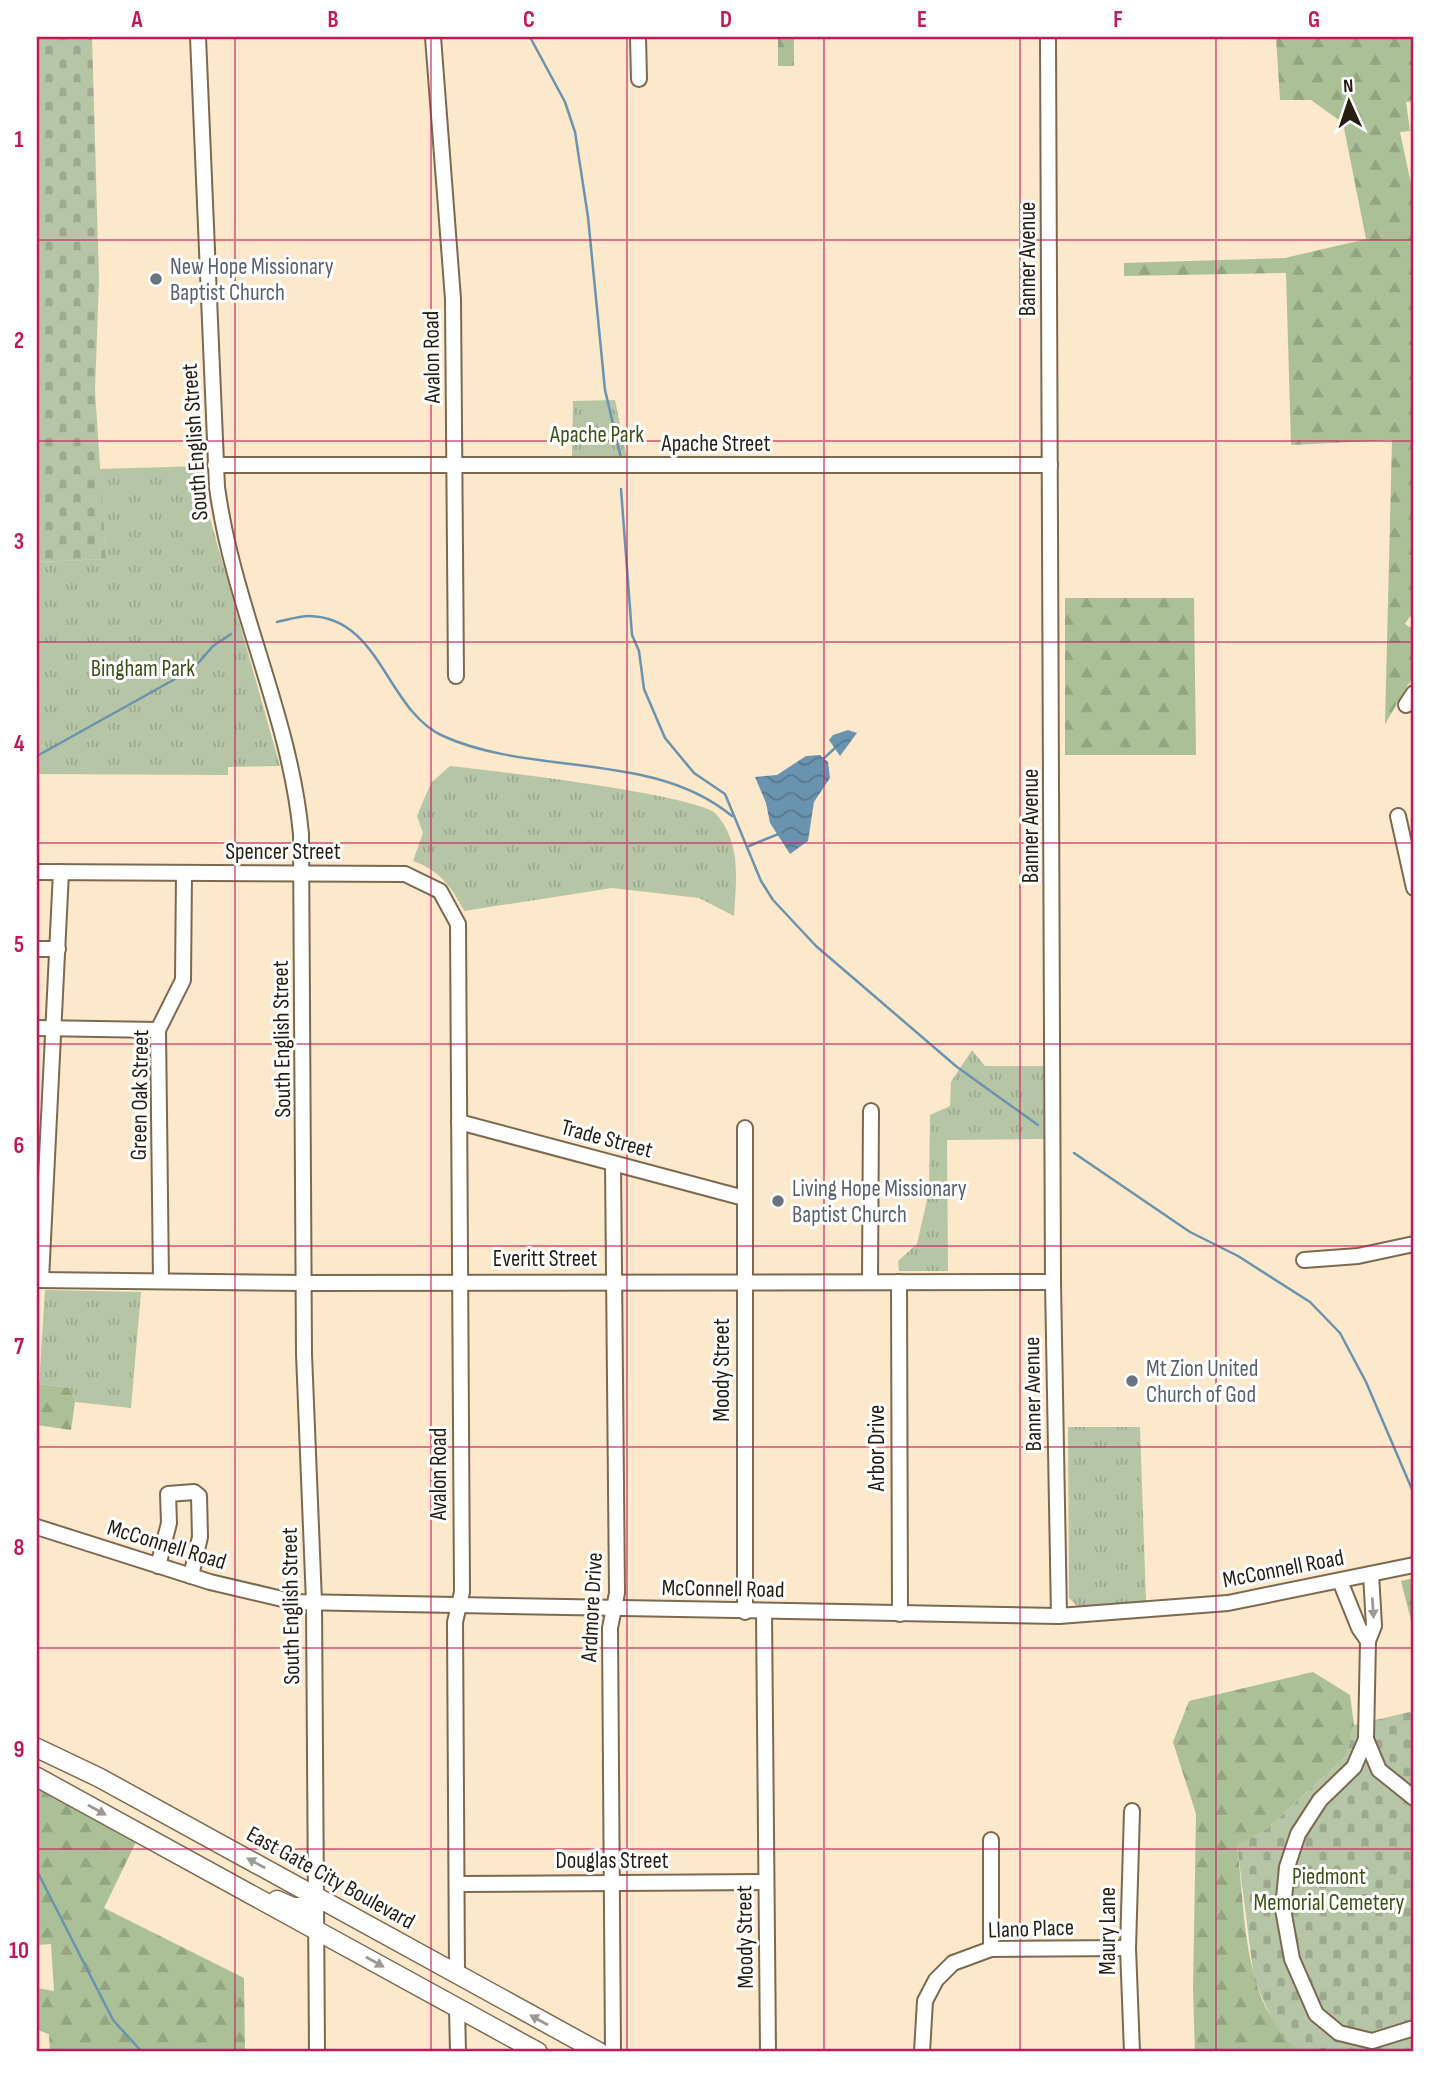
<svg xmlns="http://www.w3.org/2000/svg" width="1451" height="2089" font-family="'Sofia Sans Condensed',sans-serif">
<defs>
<pattern id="grass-tufts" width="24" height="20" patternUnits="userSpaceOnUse" patternTransform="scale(1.75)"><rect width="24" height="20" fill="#b5c5a6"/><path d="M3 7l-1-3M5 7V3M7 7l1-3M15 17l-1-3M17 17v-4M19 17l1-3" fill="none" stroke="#9ca98e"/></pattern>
<pattern id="forest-firs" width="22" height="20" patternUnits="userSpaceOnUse" patternTransform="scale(1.75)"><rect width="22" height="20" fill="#abc096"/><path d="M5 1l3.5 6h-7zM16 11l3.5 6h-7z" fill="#93a580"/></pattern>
<pattern id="cemetery-stones" width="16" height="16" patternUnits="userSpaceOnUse" patternTransform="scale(1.75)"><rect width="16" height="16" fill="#b5c5a6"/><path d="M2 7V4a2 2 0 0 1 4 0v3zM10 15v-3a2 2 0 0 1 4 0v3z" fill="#9ca98e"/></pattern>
<pattern id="water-waves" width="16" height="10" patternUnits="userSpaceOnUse" patternTransform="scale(1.75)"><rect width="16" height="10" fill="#6a93af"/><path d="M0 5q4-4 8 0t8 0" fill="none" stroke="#57778d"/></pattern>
</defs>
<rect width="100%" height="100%" fill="#fce8cb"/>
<g fill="url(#grass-tufts)">
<polygon points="615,400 627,458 572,458 573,401"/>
<polygon points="203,466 207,508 280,766 228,767 228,775 37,774 37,562 106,559 99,469"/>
<path d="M450,766C488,770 699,795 716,814C742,844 736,880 734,916L699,898L612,888L464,911C452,887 439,870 413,861L423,833L417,816L431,783Z"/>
<polygon points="972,1050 985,1066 1045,1066 1044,1139 947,1140 948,1271 899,1271 898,1261 917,1244 929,1191 930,1115 950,1106 951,1082"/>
<polygon points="45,1290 141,1292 131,1408 75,1402 70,1388 39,1384"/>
<polygon points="1068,1427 1140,1427 1146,1601 1077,1606 1069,1598"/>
</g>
<g fill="url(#forest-firs)">
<rect x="778" y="37" width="16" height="29"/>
<polygon points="1276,37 1414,37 1414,101 1406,102 1410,131 1400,132 1414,198 1414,610 1405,624 1414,630 1414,675 1385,724 1392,440 1291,445 1286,273 1124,276 1124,263 1285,258 1366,239 1343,123 1311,100 1280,100"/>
<polygon points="1065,598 1194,598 1196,755 1065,755"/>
<polygon points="39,1384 70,1388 75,1402 71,1430 37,1425"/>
<polygon points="1414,1578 1414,1632 1401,1581"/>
<path d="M1313,1672L1350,1695L1354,1725L1346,1756L1268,1828L1237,1846C1246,1913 1241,2008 1302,2052H1195L1193,1990L1196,1814L1173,1742L1189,1701Z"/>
<polygon points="37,1787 136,1842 104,1908 244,1978 245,2052 50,2052 49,2034 37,2030 37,1988 54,1991 51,1944 37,1945"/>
</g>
<g fill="url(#cemetery-stones)">
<polygon points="37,37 92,37 99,280 95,390 106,559 37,562"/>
<polygon points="1414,1711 1414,2052 1302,2052 1286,2041 1272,2020 1254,1979 1237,1845 1268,1828 1346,1756 1354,1725"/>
</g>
<polygon fill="#b5c5a6" points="57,617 59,635 37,637 37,618"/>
<g fill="url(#water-waves)">
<polygon points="848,730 857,733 840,756 829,740 833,735"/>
<polygon points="820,755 828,762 830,778 814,802 808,841 790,854 770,823 766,803 755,777 777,775 806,756"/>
</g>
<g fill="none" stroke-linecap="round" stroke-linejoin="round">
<g stroke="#6a93af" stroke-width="2.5">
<polyline points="530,37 565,102 575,132 588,217 605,390 621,458"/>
<polyline points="621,489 632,635 639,651 644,689 665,738 694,773 725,794 761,881 773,900 816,946 957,1067 1038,1125"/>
<path d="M277,622C287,620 299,616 309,616C381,617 386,710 443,736C534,777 652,750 732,816"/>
<polyline points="37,756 193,669 213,646 231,634"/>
<polyline points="822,760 835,748"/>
<polyline points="749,846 781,833"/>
<polyline points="1074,1153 1190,1232 1238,1256 1310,1302 1340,1333 1366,1382 1414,1494"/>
<polyline points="37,1871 113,2020 142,2052"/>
</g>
<defs>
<g id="minor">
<path d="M198,37L217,487C233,606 290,715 301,834L304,1354L314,1602L317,2052"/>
<polyline points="433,37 453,299 456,676"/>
<polyline points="638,37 639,79"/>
<polyline points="1048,37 1053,1282 1059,1616"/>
<polyline points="215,465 1050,465"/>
<polyline points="1406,705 1414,693"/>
<polyline points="1398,816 1414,888"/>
<polyline points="37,872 405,874 440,891 458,924 462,1592 455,1622 457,1975"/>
<polyline points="37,949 58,949"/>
<polyline points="37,1028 158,1030"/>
<polyline points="459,1122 744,1198"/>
<polyline points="745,1128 745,1612"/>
<polyline points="1304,1260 1358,1256 1414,1244"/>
<polyline points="37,1280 304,1283 1053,1282"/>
<polyline points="41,1280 61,872"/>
<polyline points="161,1281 158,1030 183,980 184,873"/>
<polyline points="870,1282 871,1111"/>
<polyline points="899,1282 900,1614"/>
<polyline points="37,1527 210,1582 295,1602 1059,1616 1228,1603 1414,1565"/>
<polyline points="158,1566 169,1523 168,1494 194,1492 199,1496 200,1537 191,1576"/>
<polyline points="1371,1574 1374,1626 1368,1641 1366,1739 1354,1767 1320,1800 1298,1834 1287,1867 1283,1909 1292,1959 1316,2014 1339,2033 1372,2041 1414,2028"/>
<polyline points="1340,1581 1359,1628 1368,1641"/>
<polyline points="764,1612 768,2052"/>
<polyline points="1366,1739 1379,1770 1414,1798"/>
<polyline points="458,1884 766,1882"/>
<polyline points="991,1949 991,1840"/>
<polyline points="457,2008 458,2052"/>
<polyline points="613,2052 610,1628 617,1593 613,1164"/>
<polyline points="922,2052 925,2001 936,1980 953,1963 991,1949 1128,1948"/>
<polyline points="1132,2052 1128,1948 1132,1811"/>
</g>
<g id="major">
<polyline points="37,1748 100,1778 599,2052"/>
<polyline points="37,1777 538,2052"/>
<polyline points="277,1900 293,1907 307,1907 315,1896"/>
</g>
</defs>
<use href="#minor" stroke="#7b6a50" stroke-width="18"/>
<use href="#major" stroke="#7b6a50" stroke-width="21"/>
<use href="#minor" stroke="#fff" stroke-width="14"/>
<use href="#major" stroke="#fff" stroke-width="18"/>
</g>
<defs><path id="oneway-solid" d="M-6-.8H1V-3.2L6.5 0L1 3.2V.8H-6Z" transform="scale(1.75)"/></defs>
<g fill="#9d9a95">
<use href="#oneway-solid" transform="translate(1373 1608) rotate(86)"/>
<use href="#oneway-solid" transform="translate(97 1810) rotate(29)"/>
<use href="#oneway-solid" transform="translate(256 1863) rotate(-151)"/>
<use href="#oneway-solid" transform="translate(375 1962) rotate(29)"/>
<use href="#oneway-solid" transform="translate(539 2020) rotate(-151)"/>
</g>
<path fill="none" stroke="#c2185b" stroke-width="2" stroke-opacity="0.55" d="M235,37V2052M431,37V2052M627,37V2052M824,37V2052M1020,37V2052M1216,37V2052M37,240H1414M37,441H1414M37,642H1414M37,843H1414M37,1044H1414M37,1246H1414M37,1447H1414M37,1648H1414M37,1849H1414"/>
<g fill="#6b7280" stroke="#fff" stroke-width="2.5">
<circle cx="156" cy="279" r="7"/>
<circle cx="778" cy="1201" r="7"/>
<circle cx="1132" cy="1381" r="7"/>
</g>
<g text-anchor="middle" stroke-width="6" stroke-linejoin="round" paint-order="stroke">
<g font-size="23" fill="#251e13" stroke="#fff">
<text transform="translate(1027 259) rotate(-90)" y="8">Banner Avenue</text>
<text transform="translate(431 357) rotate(-91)" y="8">Avalon Road</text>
<text transform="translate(194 442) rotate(-94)" y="8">South English Street</text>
<text x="716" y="451">Apache Street</text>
<text transform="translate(1030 826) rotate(-90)" y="8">Banner Avenue</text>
<text x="283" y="859">Spencer Street</text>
<text transform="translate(281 1039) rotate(-91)" y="8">South English Street</text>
<text transform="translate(139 1095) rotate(-89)" y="8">Green Oak Street</text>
<text transform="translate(607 1138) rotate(15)" y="8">Trade Street</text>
<text x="545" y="1266">Everitt Street</text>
<text transform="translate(721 1370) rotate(-90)" y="8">Moody Street</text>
<text transform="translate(1032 1394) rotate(-91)" y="8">Banner Avenue</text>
<text transform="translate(876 1448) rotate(-90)" y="8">Arbor Drive</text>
<text transform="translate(438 1474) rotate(-90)" y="8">Avalon Road</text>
<text transform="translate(167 1544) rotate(17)" y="8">McConnell Road</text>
<text transform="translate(1283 1568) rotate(-11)" y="8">McConnell Road</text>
<text transform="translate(723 1588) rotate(1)" y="8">McConnell Road</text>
<text transform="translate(290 1606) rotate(-91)" y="8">South English Street</text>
<text transform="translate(591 1607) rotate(-87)" y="8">Ardmore Drive</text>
<text x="612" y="1868">Douglas Street</text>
<text transform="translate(331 1877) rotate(29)" y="8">East Gate City Boulevard</text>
<text transform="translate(1031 1928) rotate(-2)" y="8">Llano Place</text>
<text transform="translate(1107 1931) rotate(-90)" y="8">Maury Lane</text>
<text transform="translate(744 1937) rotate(-91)" y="8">Moody Street</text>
</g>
<g font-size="23" fill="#5b616d" stroke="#fff" text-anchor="start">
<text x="170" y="274">New Hope Missionary<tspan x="170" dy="26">Baptist Church</tspan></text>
<text x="792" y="1196">Living Hope Missionary<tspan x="792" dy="26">Baptist Church</tspan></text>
<text x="1146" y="1376">Mt Zion United<tspan x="1146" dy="26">Church of God</tspan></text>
</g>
<g font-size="23" fill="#395316" stroke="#fff">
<text x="597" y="442">Apache Park</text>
<text x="143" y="676">Bingham Park</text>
<text x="1329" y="1884">Piedmont<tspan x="1329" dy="26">Memorial Cemetery</tspan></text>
</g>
</g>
<rect width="1451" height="2089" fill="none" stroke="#ffffff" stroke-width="77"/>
<g transform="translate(1349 102) rotate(357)" stroke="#ffffff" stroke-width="5" paint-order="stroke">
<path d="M0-5L12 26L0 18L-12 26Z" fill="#251e13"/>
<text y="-10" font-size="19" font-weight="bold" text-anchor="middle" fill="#251e13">N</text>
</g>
<rect x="38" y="38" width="1374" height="2012" fill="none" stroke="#c2185b" stroke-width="2.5"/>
<g font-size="23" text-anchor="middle" font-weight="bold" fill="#c2185b">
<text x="137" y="27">A</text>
<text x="333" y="27">B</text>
<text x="529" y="27">C</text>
<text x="726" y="27">D</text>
<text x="922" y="27">E</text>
<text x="1118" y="27">F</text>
<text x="1314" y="27">G</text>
<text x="19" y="147">1</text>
<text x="19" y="348">2</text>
<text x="19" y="549">3</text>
<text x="19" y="751">4</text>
<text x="19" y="952">5</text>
<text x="19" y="1153">6</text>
<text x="19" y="1354">7</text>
<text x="19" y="1555">8</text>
<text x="19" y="1757">9</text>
<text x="19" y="1958">10</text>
</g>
</svg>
